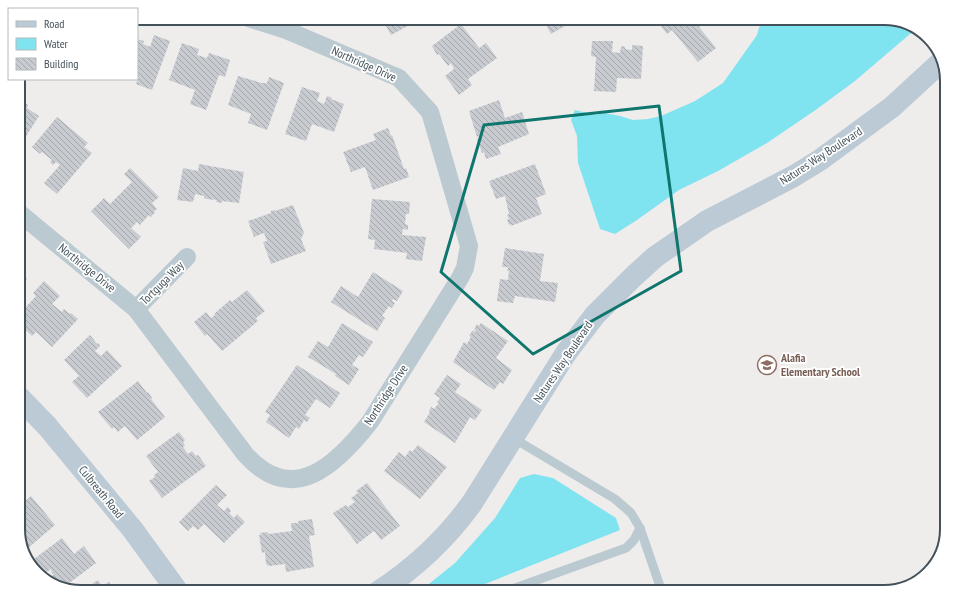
<svg xmlns="http://www.w3.org/2000/svg" width="965" height="610" font-family="'PT Sans Narrow',sans-serif">
<defs>
<pattern id="building-back-hatch" width="6" height="6" patternUnits="userSpaceOnUse"><rect width="6" height="6" fill="#c8ccd1"/><path d="M-1 5l2 2M0 0l6 6M5-1l2 2" fill="none" stroke="#a4a8ad"/></pattern>
</defs>
<rect width="100%" height="100%" fill="#efecec"/>
<g fill="#80e4f0">
<polygon points="762,18 884,18 917,28 855,81 817,109 767,143 718,171 679,190 637,220 615,234 600,229 578,163 577,136 571,120 575,110 595,115 605,113 620,116 633,120 648,119 661,116 695,101 723,83 757,35"/>
<polygon points="534,474 553,478 616,518 620,530 465,592 419,592 455,563 495,518 520,478"/>
</g>
<g fill="url(#building-back-hatch)">
<polygon points="379,18 415,18 417,21 391,35 385,24 383,26"/>
<polygon points="542,18 579,18 551,34"/>
<polygon points="662,18 710,18 699,27 716,48 698,62 672,30 667,34 657,21"/>
<polygon points="461,24 479,48 486,43 497,58 468,79 472,85 459,95 445,76 454,69 451,63 448,66 439,54 437,55 432,46"/>
<polygon points="154,35 170,41 152,90 136,84 139,77 137,76 137,39 144,41 143,44 150,47"/>
<polygon points="592,41 613,41 612,52 620,53 621,46 625,47 625,49 632,50 632,45 643,46 641,79 617,78 616,92 594,91 596,57 591,56"/>
<polygon points="182,43 199,49 197,55 207,58 209,53 230,60 225,77 219,75 206,110 190,104 195,90 169,80"/>
<polygon points="238,76 262,83 267,83 269,77 284,83 267,130 248,123 251,114 228,105"/>
<polygon points="302,87 320,93 317,101 324,104 327,96 332,98 331,99 344,104 334,132 312,124 306,141 285,134"/>
<polygon points="18,99 28,105 27,108 39,116 18,149"/>
<polygon points="499,100 505,118 522,112 529,134 498,147 501,154 486,159 484,152 482,153 477,139 481,137 481,135 477,137 469,111"/>
<polygon points="57,117 88,143 84,147 92,153 57,194 44,183 60,165 56,162 53,165 50,162 52,160 42,152 40,154 32,147"/>
<polygon points="388,128 391,136 392,135 404,169 406,168 409,177 373,190 365,167 351,172 343,152 376,140 373,134"/>
<polygon points="199,164 244,172 239,203 222,201 222,203 216,202 217,200 206,199 204,198 204,196 195,194 193,202 177,200 183,168 198,171"/>
<polygon points="535,164 546,194 536,198 542,214 511,226 511,224 509,225 507,220 509,219 507,215 509,214 505,196 496,199 489,181"/>
<polygon points="130,168 159,197 152,203 157,209 154,211 155,212 151,217 149,215 140,225 137,222 131,228 141,237 129,249 91,211 104,198 110,204 132,182 124,174"/>
<polygon points="372,199 410,202 409,214 406,214 405,224 408,225 408,230 403,229 402,235 426,237 422,261 406,259 407,253 374,249 375,240 368,239"/>
<polygon points="293,205 304,233 301,239 306,251 271,264 263,242 267,241 264,233 254,237 248,221 271,213 271,211 275,210 275,211"/>
<polygon points="505,248 544,254 540,281 558,283 555,302 515,296 513,303 497,301 500,279 508,280 509,271 507,271 508,267 502,267"/>
<polygon points="373,272 403,291 397,301 393,299 392,301 395,303 392,308 389,306 382,316 385,318 377,331 331,302 341,286 358,297"/>
<polygon points="20,273 27,279 18,289 18,275"/>
<polygon points="44,281 60,296 52,304 62,312 64,309 70,314 71,313 78,319 52,347 36,332 32,336 18,323 18,316 36,296 33,293"/>
<polygon points="247,290 265,311 256,318 258,321 222,351 207,334 205,336 194,322 206,312 211,318 215,315 214,314 230,300 232,302"/>
<polygon points="342,323 373,342 363,357 359,355 352,365 359,369 349,385 335,376 336,374 308,357 318,341 328,347"/>
<polygon points="481,323 508,341 496,358 512,370 503,384 500,382 494,390 453,362 464,342 467,344 471,337 469,336 473,330 475,332 476,331 474,329 477,324 479,326"/>
<polygon points="90,335 97,344 98,343 100,346 95,351 101,356 107,350 122,366 87,398 72,382 79,376 64,360"/>
<polygon points="297,365 340,393 330,408 316,399 305,415 310,418 307,422 304,420 299,429 296,427 289,438 266,422 270,415 265,412"/>
<polygon points="447,375 461,384 455,392 482,410 475,420 470,417 455,443 424,422 430,412 429,411 431,407 434,409 439,403 437,402 440,398 434,394"/>
<polygon points="138,381 147,393 148,392 152,398 151,399 165,417 137,440 125,426 118,432 114,427 112,429 98,412"/>
<polygon points="179,432 185,440 183,442 185,445 183,447 188,454 192,451 196,456 198,455 206,466 162,498 149,481 155,477 154,475 158,472 146,456"/>
<polygon points="418,445 447,467 420,499 384,471 399,452 405,457 410,450 412,452"/>
<polygon points="18,468 25,477 18,482"/>
<polygon points="367,483 400,526 381,540 374,531 357,544 333,513 346,505 348,507 355,502 351,498 358,493 356,491"/>
<polygon points="216,485 227,495 217,505 224,511 228,507 231,511 229,513 234,518 237,514 245,522 224,543 204,524 198,530 193,526 188,531 179,522"/>
<polygon points="31,496 55,525 27,549 21,544 18,533 18,507"/>
<polygon points="312,519 315,535 309,536 314,567 286,572 285,564 269,566 266,564 265,552 262,553 259,535 261,535 260,533 268,532 268,534 292,531 291,523 298,523 298,521"/>
<polygon points="62,538 74,554 84,546 96,563 64,587 52,583 49,579 54,574 52,574 51,569 45,573 34,559"/>
<polygon points="98,580 102,586 109,582 115,592 80,592"/>
</g>
<g fill="none" stroke-linecap="round" stroke-linejoin="round">
<g stroke="#bbc9d0" stroke-width="9">
<polyline points="513,438 615,499 631,513 640,528 662,592"/>
<polyline points="504,592 626,548 634,540 640,528"/>
</g>
<g stroke="#bbc9d0" stroke-width="18">
<path d="M18,212L136,309L245,454C293,508 337,464 370,422L460,278L465,268L469,246L430,112L399,78L286,30L248,18"/>
<polyline points="136,309 187,257"/>
</g>
<g stroke="#bbcad4" stroke-width="22">
<polyline points="18,396 47,426 133,530 178,592"/>
<path d="M378,592C415,568 446,539 472,503L566,353L595,315L634,276L655,257L707,221L794,176L820,160L892,107L942,61"/>
</g>
</g>
<path fill="none" stroke="#0f766e" stroke-width="3" stroke-linejoin="round" d="M659,106L681,271L533,354L441,272L484,125Z"/>
<defs>
<symbol id="school-ring" viewBox="-11 -11 22 22"><circle r="9.5" fill="#fff" stroke="#8d6e63" stroke-width="1.5"/><path d="M0-5L7-2L0 1L-7-2ZM-4 1L0 2.5L4 1V4Q0 6-4 4Z" fill="#8d6e63"/></symbol>
</defs>
<g fill-rule="evenodd">
<use href="#school-ring" x="756" y="354" width="22" height="22"/>
</g>
<g text-anchor="middle" stroke-width="3.5" stroke-linejoin="round" paint-order="stroke">
<g font-size="12" fill="#43525a" stroke="#fff">
<text transform="translate(364 64) rotate(24)" y="4">Northridge Drive</text>
<text transform="translate(821 156) rotate(-33)" y="4">Natures Way Boulevard</text>
<text transform="translate(87 268) rotate(39)" y="4">Northridge Drive</text>
<text transform="translate(162 283) rotate(-45)" y="4">Tortguga Way</text>
<text transform="translate(563 362) rotate(-56)" y="4">Natures Way Boulevard</text>
<text transform="translate(386 395) rotate(-57)" y="4">Northridge Drive</text>
<text transform="translate(101 492) rotate(51)" y="4">Culbreath Road</text>
</g>
<g font-size="12" font-weight="bold" fill="#785e54" stroke="#fff" text-anchor="start">
<text x="781" y="362">Alafia<tspan x="781" dy="14">Elementary School</tspan></text>
</g>
</g>
<path d="M0 0H965V610H0ZM81 25H884A56 56 0 0 1 940 81V529A56 56 0 0 1 884 585H81A56 56 0 0 1 25 529V81A56 56 0 0 1 81 25Z" fill="#fff" fill-rule="evenodd"/>
<path fill="none" stroke="#43525a" stroke-width="2" d="M81 25H884A56 56 0 0 1 940 81V529A56 56 0 0 1 884 585H81A56 56 0 0 1 25 529V81A56 56 0 0 1 81 25Z"/>
<rect x="8" y="8" width="130" height="72" fill="#ffffff" stroke="#b4babd"/>
<rect x="16" y="21" width="20" height="6" fill="#bbcad4" stroke="#b4babd"/>
<text x="44" y="28" font-size="12" fill="#43525a">Road</text>
<rect x="16" y="38" width="20" height="12" fill="#80e4f0" stroke="#b4babd"/>
<text x="44" y="48" font-size="12" fill="#43525a">Water</text>
<rect x="16" y="58" width="20" height="12" fill="url(#building-back-hatch)" stroke="#b4babd"/>
<text x="44" y="68" font-size="12" fill="#43525a">Building</text>
</svg>
